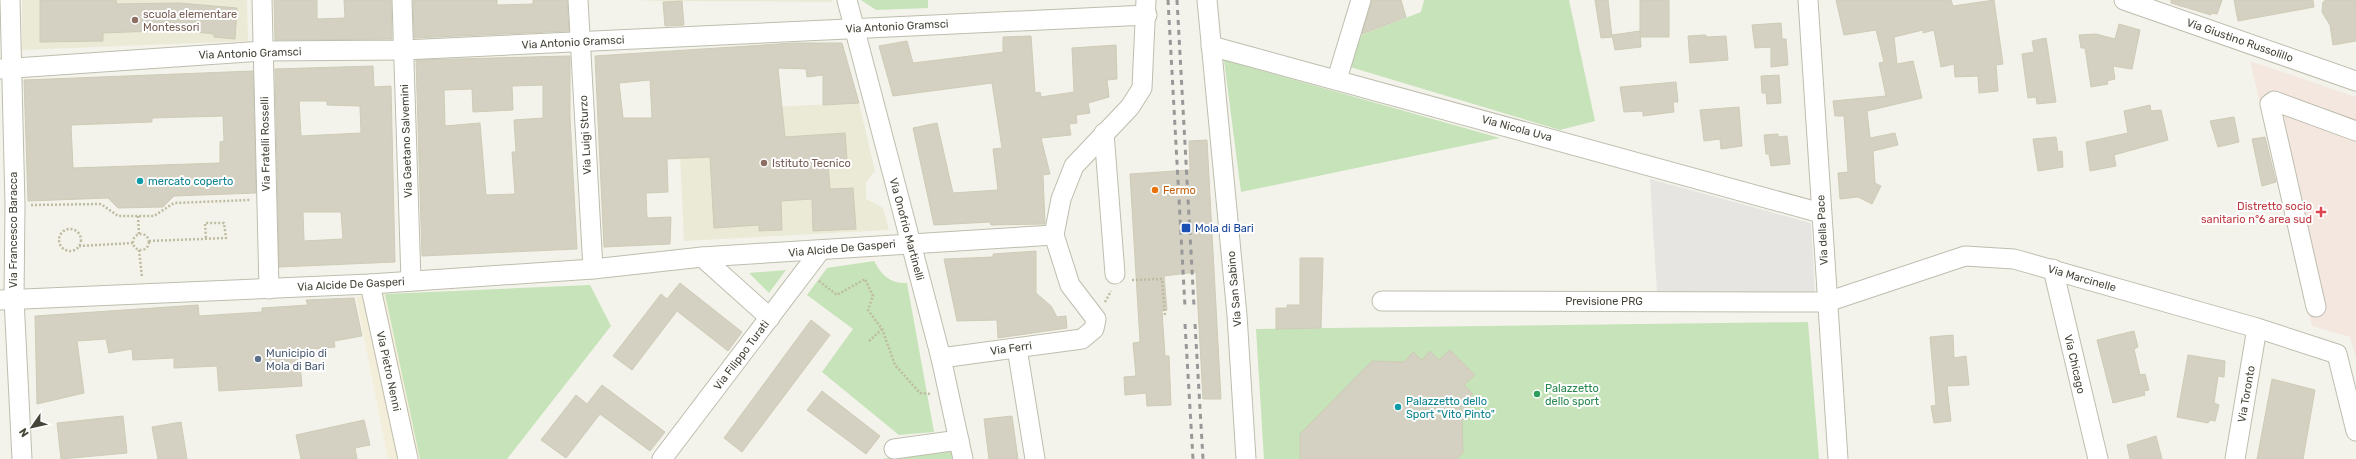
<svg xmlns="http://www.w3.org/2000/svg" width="2356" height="459" font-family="Rubik,sans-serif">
<rect width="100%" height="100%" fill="#f4f3eb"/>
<polygon fill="#f3eed9" points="385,294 420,459 388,459 356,297"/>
<g fill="#ebead7">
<polygon points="22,0 247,0 248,41 22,50"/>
<polygon points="630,0 832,0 832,2 662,1"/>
<polygon points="859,103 875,171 866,183 866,199 883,208 889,230 684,241 678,111"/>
</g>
<polygon fill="#f3e7e0" points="2250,61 2356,97 2356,358 2350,337 2312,326"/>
<g fill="#c6e3b9">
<polygon points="861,0 928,0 928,8 876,10"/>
<polygon points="1424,0 1569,0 1595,121 1560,130 1350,67 1361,35 1421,12"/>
<polygon points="1224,60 1500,138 1241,192"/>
<path d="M874,261C882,276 891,284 907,283L934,432L899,435L822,372L853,329L807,295L827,268Z"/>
<polygon points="786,270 769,293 749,273"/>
<polygon points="590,285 611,326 507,459 420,459 385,294"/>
<polygon points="1808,322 1819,459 1264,459 1256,329"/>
<polygon points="952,446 955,459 882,459"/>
</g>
<polygon fill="#e6e5e2" points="1650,179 1811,223 1815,294 1657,293"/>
<g fill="#d4d1c2" stroke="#cecbb6" fill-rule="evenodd">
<polygon points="40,0 116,0 117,4 179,3 237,8 235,39 214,37 214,34 178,30 103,33 103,41 40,42"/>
<polygon points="274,0 317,0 317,19 345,18 344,0 391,0 392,39 275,40"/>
<polygon points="413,0 497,0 497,5 533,4 533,0 567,0 569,31 414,38"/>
<polygon points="1372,0 1401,0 1406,17 1362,34"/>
<polygon points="1595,0 1608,0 1612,37 1601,38"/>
<rect x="1640" y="0" width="29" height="37"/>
<polygon points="1836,0 1951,0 1953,6 1994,0 2003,64 1996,65 1998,91 1979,93 1978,76 1955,77 1954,64 1941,67 1934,30 1923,33 1923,30 1894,37 1897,64 1913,61 1922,98 1867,111 1870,138 1895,133 1898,145 1873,151 1875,183 1881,186 1872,204 1858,197 1840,199 1838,173 1848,172 1844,116 1835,116 1833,101 1886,96 1879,63 1884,62 1876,30 1844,35"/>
<polygon points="2171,0 2222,0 2217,14 2211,13 2211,15 2171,3"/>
<polygon points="2234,0 2313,0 2314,7 2238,21"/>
<polygon points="2326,0 2356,0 2356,41 2333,45 2330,25 2322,12 2323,2"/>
<polygon points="682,1 684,25 665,26 663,2"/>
<polygon points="1781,23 1782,39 1786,39 1788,65 1771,67 1771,47 1755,48 1752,25"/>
<polygon points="2119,24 2140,30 2132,69 2113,66 2115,79 2107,81 2108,84 2091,87 2085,48 2081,48 2079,35 2096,34 2115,39"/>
<polygon points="1640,31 1641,47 1615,50 1612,35"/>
<polygon points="1706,35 1706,37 1726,36 1728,60 1690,63 1688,36"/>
<polygon points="1031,36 1035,93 1040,92 1041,97 1074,92 1072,48 1116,45 1117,79 1107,80 1109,97 1088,103 1090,113 1076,115 1077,123 1069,124 1071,135 1041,138 1050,174 1043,175 1045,224 991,225 990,222 934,225 913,128 937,123 953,193 998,190 993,149 1002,148 992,83 893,96 879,46 907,41 913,63 1003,52 1003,37"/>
<polygon points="2046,38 2056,102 2037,104 2036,97 2028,98 2022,54 2034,52 2032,41"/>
<path d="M794,43H842L859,103L823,105V75L807,77L806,69L778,68L785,137L845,133L847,160L828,163L830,189L853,188L856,229L813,231L812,199L781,201L782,230L759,231V225L714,228L710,157L667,159L668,192L646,193L647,218L671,217L670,244L604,247L595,56ZM650,80L652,118H623L619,83Z"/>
<path d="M570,56V117L577,249L422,256L416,60ZM543,85V118L514,120L516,152H512L515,194L486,195L480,123L445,126L444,90L472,89L473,112L513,110L512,86Z"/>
<path d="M373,66L374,87L391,86L395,262L279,267L275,69ZM299,101H327V105L360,106L361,133L301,136ZM303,212H341L343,239L304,241Z"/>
<path d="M253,71L256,193L174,196L163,207L118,208L108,198L28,201L24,80ZM223,116L224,141L220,142V163L73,168L71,125L152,122V118Z"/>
<polygon points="1779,75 1781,103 1767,104 1766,93 1762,93 1761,76"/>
<polygon points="1676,82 1678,102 1673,102 1674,112 1643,116 1643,111 1624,112 1620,87"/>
<polygon points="2150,105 2151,111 2161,110 2168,140 2114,155 2116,166 2090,171 2086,142 2128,133 2124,111"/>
<polygon points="1739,107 1742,146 1721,149 1720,139 1704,141 1700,110"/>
<polygon points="2234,117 2239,142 2218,147 2210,121"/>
<polygon points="1778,134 1778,137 1787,136 1790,164 1771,166 1769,154 1766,154 1764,135"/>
<polygon points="2056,137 2058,152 2062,151 2063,167 2038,171 2033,139"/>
<polygon points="2265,137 2276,182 2262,186 2252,139"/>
<polygon points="1207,140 1221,399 1203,399 1196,272 1164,276 1167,310 1162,311 1165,356 1169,356 1171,405 1147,406 1146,393 1125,395 1124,377 1136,376 1133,343 1140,342 1130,174 1190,170 1189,141"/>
<polygon points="1036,251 1036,293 1051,306 1057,317 1066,316 1067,328 998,338 997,320 957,321 944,259 993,257 993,254"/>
<polygon points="1300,258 1323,258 1321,328 1276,329 1276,308 1287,308 1287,305 1300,305"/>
<polygon points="680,283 742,332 728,351 677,311 632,370 613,356 661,294 667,299"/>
<polygon points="354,298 362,336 334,341 335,347 299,350 302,386 219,391 217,366 174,368 174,358 133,360 132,349 109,353 106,339 77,341 84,393 37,404 35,316 198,305 199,316 262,312 262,308 308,305 306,300"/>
<polygon points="811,320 830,335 742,452 724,438"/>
<polygon points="2134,331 2138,347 2134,349 2140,375 2145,374 2149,390 2144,391 2145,395 2113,403 2097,340"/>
<polygon points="1953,335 1954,358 1966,356 1969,385 1947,386 1951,421 1934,423 1931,406 1936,405 1930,337"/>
<polygon points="1450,350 1475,375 1464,385 1473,394 1464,403 1473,411 1462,421 1463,453 1457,459 1300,459 1300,434 1372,361 1404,362 1413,352 1422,360 1430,351 1439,360"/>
<polygon points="2188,355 2225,361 2224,377 2218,376 2214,403 2219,405 2215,421 2210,420 2208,423 2177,417"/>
<polygon points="2272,379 2315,390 2303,459 2257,459"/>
<polygon points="602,385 665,432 650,451 600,414 566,458 541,440 576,395 587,404"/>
<polygon points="822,391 880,436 866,454 807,410"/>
<polygon points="123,416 127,453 61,459 57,423"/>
<polygon points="1012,416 1018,459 989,459 984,419"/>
<polygon points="364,420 370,445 355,448 357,459 301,459 296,435"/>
<polygon points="181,422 187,459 158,459 152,427"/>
<polygon points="2156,436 2162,459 2130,459 2127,445"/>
</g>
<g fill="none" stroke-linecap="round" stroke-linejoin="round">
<defs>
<g id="minor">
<polyline points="10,0 15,205 14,299 22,459"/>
<polyline points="262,0 269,289"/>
<polyline points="402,0 411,281"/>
<polyline points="578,0 593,269"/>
<polyline points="847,0 941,358 963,459"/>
<polyline points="1207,0 1237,315 1246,459"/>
<polyline points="1808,0 1838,459"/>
<polyline points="2124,0 2356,81"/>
<polyline points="1211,46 1821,213"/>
<polyline points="0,69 263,51 403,50 1147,15"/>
<polyline points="1337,79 1361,0"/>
<polyline points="1104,133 1115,274"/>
<polyline points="702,257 770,318"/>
<polyline points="2053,269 2098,459"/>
<polyline points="370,284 408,459"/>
<polyline points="0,300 370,284 593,269 702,257 1054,235"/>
<polyline points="1382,301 1827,302 1965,256 2014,259 2257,328 2337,354 2356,431"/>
<polyline points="2316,307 2270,104 2274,101 2356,131"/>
<polyline points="1017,348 1035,459"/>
<polyline points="941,358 1082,339 1094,329 1096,319 1070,285 1054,235 1061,199 1074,166 1130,107 1142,88 1146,0"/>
<polyline points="894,449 959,440"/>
<polyline points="662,459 820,251"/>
<polyline points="2235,459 2257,328"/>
</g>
</defs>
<use href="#minor" stroke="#bebdae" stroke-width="21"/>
<g stroke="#bfbba1" stroke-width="2.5" stroke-dasharray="2 2" stroke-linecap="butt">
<polyline points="31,205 101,204 118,216 154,216 174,203 250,200"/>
<polyline points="138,216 139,234"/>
<circle cx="70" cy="240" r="11"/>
<circle cx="141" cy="242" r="8"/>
<polyline points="149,241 226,238 224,223 205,223 206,239"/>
<polyline points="79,246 133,243"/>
<polyline points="139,250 142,277"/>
<polyline points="1132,280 1162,279 1165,316"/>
<polyline points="819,281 837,295 865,279 873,296 868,310 882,329 895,365 920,393 931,394"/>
<polyline points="1105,302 1111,291"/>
<polyline points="869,341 882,329"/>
</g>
<use href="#minor" stroke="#fff" stroke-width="19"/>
<g stroke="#989898" stroke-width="3" stroke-dasharray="5 5" stroke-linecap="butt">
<polyline points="1168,0 1185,307"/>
<polyline points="1177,0 1194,306"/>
<polyline points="1185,324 1193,459"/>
<polyline points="1195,324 1203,459"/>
</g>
</g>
<g fill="#8d6e63" stroke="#fff" stroke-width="1.5">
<circle cx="135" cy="20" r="4"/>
<circle cx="764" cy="163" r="4"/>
</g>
<g fill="#0f9aa8" stroke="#fff" stroke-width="1.5">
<circle cx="140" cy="181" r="4"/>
<circle cx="1398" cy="407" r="4"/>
</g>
<circle fill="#e8710a" stroke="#fff" stroke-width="1.5" cx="1155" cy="190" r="4"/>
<path fill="#e0444e" stroke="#fff" stroke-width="1.5" d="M2319 206h4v4h4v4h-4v4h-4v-4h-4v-4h4z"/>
<rect fill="#1a4fb4" stroke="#fff" stroke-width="1.5" x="1181" y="223" width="10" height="10" rx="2"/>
<circle fill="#5c6f8a" stroke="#fff" stroke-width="1.5" cx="258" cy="359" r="4"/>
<circle fill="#2e9e5b" stroke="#fff" stroke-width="1.5" cx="1537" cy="394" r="4"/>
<g text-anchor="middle" stroke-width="4" stroke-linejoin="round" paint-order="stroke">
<g font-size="11" fill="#785e54" stroke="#fff" text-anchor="start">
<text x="143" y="18">scuola elementare<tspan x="143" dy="13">Montessori</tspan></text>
<text x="772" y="167">Istituto Tecnico</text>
</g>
<g font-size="11" fill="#47453a" stroke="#fff">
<text transform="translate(897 26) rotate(-3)" y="4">Via Antonio Gramsci</text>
<text transform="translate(2240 40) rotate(19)" y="4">Via Giustino Russolillo</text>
<text transform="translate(573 42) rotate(-3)" y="4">Via Antonio Gramsci</text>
<text transform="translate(250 53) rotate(-2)" y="4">Via Antonio Gramsci</text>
<text transform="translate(1517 128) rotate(15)" y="4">Via Nicola Uva</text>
<text transform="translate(585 135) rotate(-93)" y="4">Via Luigi Sturzo</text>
<text transform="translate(406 141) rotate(-92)" y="4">Via Gaetano Salvemini</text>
<text transform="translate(265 144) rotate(-91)" y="4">Via Fratelli Rosselli</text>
<text transform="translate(907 229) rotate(75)" y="4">Via Onofrio Martinelli</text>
<text transform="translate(13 230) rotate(-90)" y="4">Via Francesco Baracca</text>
<text transform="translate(1822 230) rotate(-93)" y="4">Via della Pace</text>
<text transform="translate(842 248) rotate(-5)" y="4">Via Alcide De Gasperi</text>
<text transform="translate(2082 278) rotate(16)" y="4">Via Marcinelle</text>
<text transform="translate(351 284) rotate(-3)" y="4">Via Alcide De Gasperi</text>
<text transform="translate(1234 289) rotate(-95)" y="4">Via San Sabino</text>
<text x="1604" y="305">Previsione PRG</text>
<text transform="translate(1011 348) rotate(-8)" y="4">Via Ferri</text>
<text transform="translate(741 355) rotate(-53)" y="4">Via Filippo Turati</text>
<text transform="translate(2075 364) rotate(77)" y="4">Via Chicago</text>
<text transform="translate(389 371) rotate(78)" y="4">Via Pietro Nenni</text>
<text transform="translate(2246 394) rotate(-80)" y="4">Via Toronto</text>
</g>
<g font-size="11" fill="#0d838f" stroke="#fff" text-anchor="start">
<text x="148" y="185">mercato coperto</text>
<text x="1406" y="405">Palazzetto dello<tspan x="1406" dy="13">Sport "Vito Pinto"</tspan></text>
</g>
<g font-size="11" fill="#c56008" stroke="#fff" text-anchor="start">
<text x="1163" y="194">Fermo</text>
</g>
<g font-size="11" fill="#be3a42" stroke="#fff" text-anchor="end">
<text x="2312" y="210">Distretto socio<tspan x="2312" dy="13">sanitario n°6 area sud</tspan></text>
</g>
<g font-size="11" fill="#164399" stroke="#fff" text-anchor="start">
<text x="1195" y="232">Mola di Bari</text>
</g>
<g font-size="11" fill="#4e5e75" stroke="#fff" text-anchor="start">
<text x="266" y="357">Municipio di<tspan x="266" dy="13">Mola di Bari</tspan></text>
</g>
<g font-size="11" fill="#27864d" stroke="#fff" text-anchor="start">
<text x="1545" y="392">Palazzetto<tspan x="1545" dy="13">dello sport</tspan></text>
</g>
</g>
<g transform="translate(32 427) rotate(236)" stroke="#ffffff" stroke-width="3" paint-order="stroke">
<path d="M0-3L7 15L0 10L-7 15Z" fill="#47453a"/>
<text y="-6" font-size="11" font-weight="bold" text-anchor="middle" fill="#47453a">N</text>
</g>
</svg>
